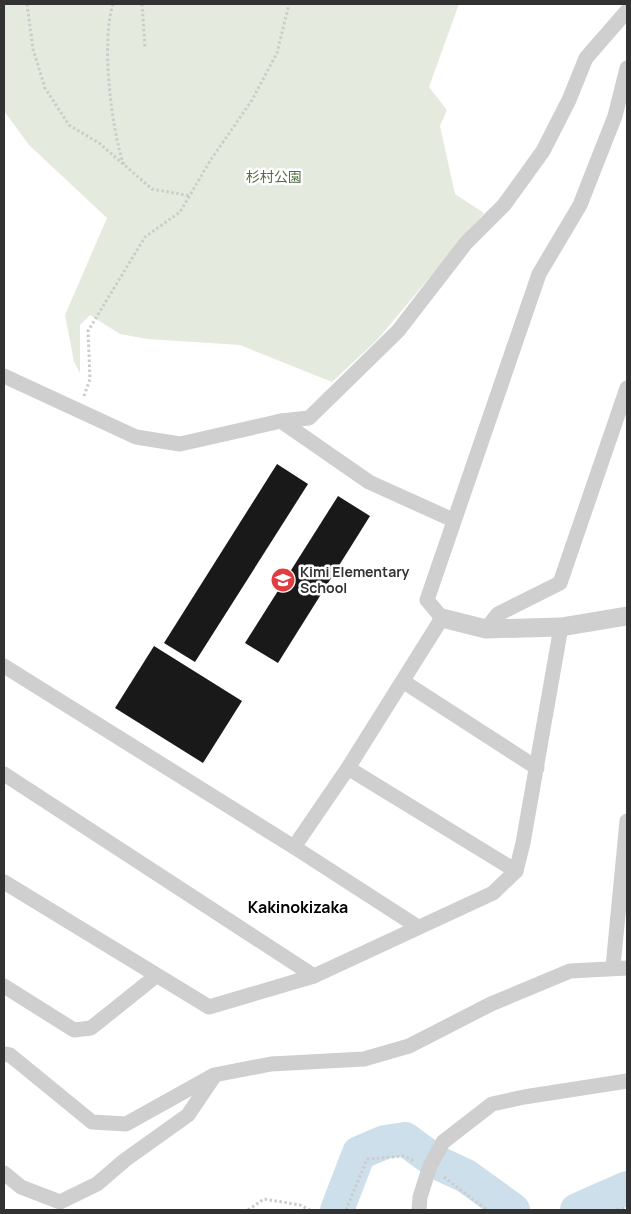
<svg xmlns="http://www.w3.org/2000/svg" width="631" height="1214" font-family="Manrope,'Noto Sans JP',sans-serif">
<rect width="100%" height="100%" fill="#fff"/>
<polygon fill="#e4ebde" points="4,4 459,4 429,87 447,110 440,126 455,194 484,213 377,340 332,382 240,345 147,339 120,334 90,315 80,325 80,373 74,362 65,315 107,218 29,145 4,111"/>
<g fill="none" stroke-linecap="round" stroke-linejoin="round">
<g stroke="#cedfec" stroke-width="34">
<polyline points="337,1210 359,1153 385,1142 405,1139 436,1162 466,1176 513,1210"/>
<polyline points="577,1210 627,1188"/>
</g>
</g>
<g fill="#191919">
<polygon points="277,464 308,484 195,662 164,643"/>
<polygon points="338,496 370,516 278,663 245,643"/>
<polygon points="154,646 242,701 203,763 115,708"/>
</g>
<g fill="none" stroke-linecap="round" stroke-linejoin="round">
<g stroke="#ccc" stroke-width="3" stroke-dasharray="2.5 2.5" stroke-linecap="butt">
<polyline points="27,4 33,49 45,88 69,125 99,143 152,189 191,196"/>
<path d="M113,4C101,43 111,127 124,166"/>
<polyline points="142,4 145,47"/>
<polyline points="84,396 90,379 88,331 145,237 180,212 210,161 252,100 277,53 289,4"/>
<polyline points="444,1177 487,1210"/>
<polyline points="248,1210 264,1199 300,1205 310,1210"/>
<polyline points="346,1210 367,1159 403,1156 415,1161"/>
<polyline points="617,1210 627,1207"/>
</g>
<g stroke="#cfcfcf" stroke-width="15">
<polyline points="4,376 136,437 180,444 281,421 309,418 398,331 466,243 504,205 543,151 569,100 586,58 627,11"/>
<polyline points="281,421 369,482 453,520"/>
<polyline points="486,629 498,614 560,583 627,388"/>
<polyline points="4,666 294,847 418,927"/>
<polyline points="404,682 537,768"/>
<polyline points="348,768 516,871"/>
<polyline points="4,774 314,976"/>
<polyline points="294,847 348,768 442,618 427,600 539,274 580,205 615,116 627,68"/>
<polyline points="4,882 209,1007 314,976 493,893 516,871 523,843 561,627"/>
<polyline points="613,967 627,821"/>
<polyline points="4,986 74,1030 91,1028 156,976"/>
<polyline points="4,1054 10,1055 92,1122 126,1124 214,1075 271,1064 364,1059 409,1046 491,1004 570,971 627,968"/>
<polyline points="4,1173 21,1187 60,1202 97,1184 125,1160 188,1115 213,1078"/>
<polyline points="419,1210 420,1197 430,1166 443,1142 492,1104 524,1097 627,1081"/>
</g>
<polyline stroke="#cfcfcf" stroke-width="19" points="442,618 486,629 561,627 627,616"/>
</g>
<defs>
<symbol id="school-disc" viewBox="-11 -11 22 22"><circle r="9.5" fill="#e13c40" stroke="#fff"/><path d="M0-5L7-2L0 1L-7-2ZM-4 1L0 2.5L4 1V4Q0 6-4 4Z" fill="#fff"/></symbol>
</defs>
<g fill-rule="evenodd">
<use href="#school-disc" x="269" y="566" width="28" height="28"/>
</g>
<g text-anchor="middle" stroke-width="5" stroke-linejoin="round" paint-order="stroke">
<g font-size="14" fill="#536d40" stroke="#fff">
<text x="274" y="182">杉村公園</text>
</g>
<g font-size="14" font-weight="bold" fill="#323232" stroke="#fff" text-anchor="start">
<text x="300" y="577">Kimi Elementary<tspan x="300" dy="16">School</tspan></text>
</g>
<g font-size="16" font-weight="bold" fill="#000" stroke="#fff">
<text x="298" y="913">Kakinokizaka</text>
</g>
</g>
<rect width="631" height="1214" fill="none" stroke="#323232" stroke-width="10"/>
</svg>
